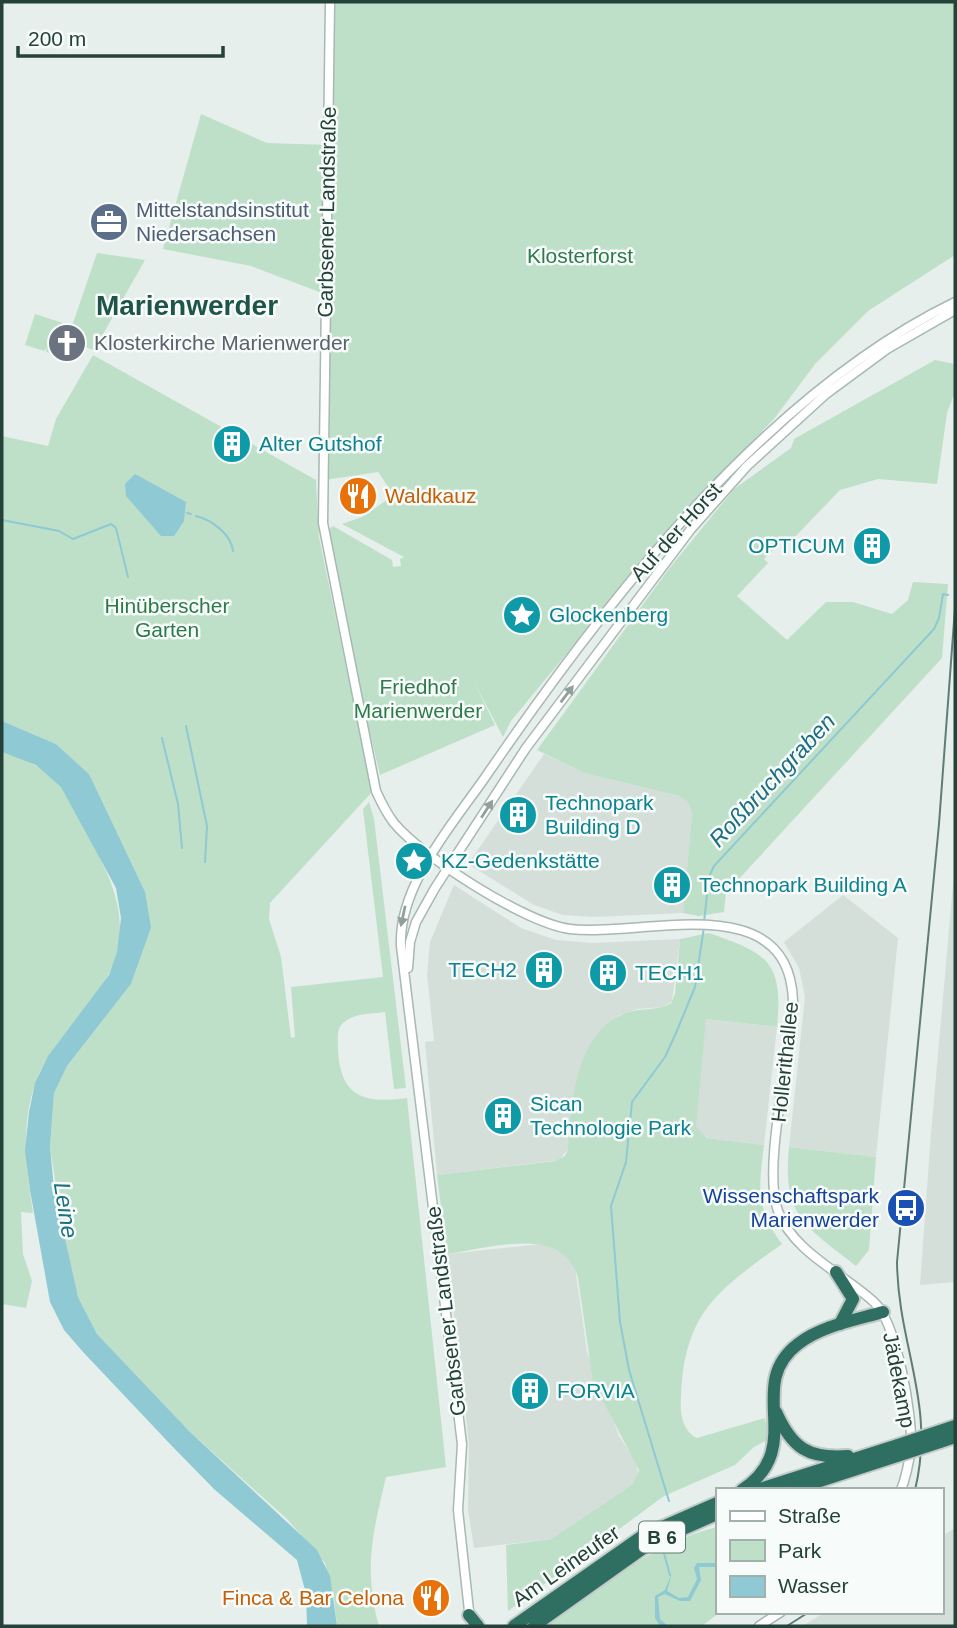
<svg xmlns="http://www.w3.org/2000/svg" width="957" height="1628" font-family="Arial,sans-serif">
<rect width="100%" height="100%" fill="#e6efeb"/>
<g fill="#d4dfda">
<polygon points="544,754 584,773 679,796 688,802 692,814 683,913 593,917 563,915 534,905 468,864"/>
<polygon points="955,862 955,1282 920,1285 931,1133"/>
<polygon points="454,885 521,928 556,940 593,943 680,939 672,1001 663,1007 637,1009 619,1015 602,1029 591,1046 575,1090 568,1149 559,1160 437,1175 425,1042 434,1041 427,974 430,942"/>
<polygon points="843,895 898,938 876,1157 789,1147 805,997 799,968 784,942"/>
<polygon points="706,1019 777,1027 764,1145 708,1138 696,1129 694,1119"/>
<polygon points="542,1244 563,1253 575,1267 587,1352 619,1436 637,1463 638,1476 633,1484 551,1539 474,1548 468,1510 469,1444 447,1254"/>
<polygon points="955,1528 955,1626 803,1626 825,1612 941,1612 941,1537"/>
</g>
<g fill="#bfe0c8">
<polygon points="333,2 955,2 955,255 868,311 816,363 774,419 687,508 511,721 503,737 474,682 495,725 380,775 352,658 328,530 333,526 392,560 393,567 401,566 400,559 404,557 342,524 362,517 394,495 378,472 325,480 330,296 251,266 163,249 201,114 267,143 329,145"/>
<polygon points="97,253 145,260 94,350 75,344 79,328 72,326"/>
<polygon points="35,314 63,323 50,353 46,352 47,348 44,351 25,345"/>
<path d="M93,355L316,480L319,537L372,792L270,903L269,919L281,957L291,1038L295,1037L291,987L383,977L363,809L369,802L374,819L406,1088L394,1089L385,1012C372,1014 353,1013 343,1023C336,1029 338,1040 338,1049C340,1097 364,1104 407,1098L446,1467L386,1477C373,1532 363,1569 379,1626H337L334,1600L325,1563L287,1519L190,1432L97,1334L78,1297L68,1264L50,1147L54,1092L67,1066L131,984L151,928L89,774L56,744L2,721V436L48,446L56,419Z"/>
<polygon points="935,360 955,364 955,392 947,413 937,484 878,479 840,490 793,539 786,537 764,559 768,563 737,596 787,640 826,602 853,602 892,614 908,600 913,582 948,584 942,658 726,893 724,912 699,916 683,913 692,814 688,802 679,796 584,773 537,750 668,570 734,489 791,448 794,439"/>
<path d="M2,752C20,758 39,764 54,778C67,791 75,811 84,828C108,873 133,915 112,967C94,1010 52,1037 36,1082C20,1123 27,1171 33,1213L21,1212L23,1254L32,1281L26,1308L2,1304Z"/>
<path d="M709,933C766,953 784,960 777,1027L706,1019L696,1127L707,1138L764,1145C759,1187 755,1208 782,1244C719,1290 685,1310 681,1395C680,1411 681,1430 697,1438L765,1418L769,1439L754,1447L735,1465L664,1496L508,1611L506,1545L551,1539L633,1484L639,1470L593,1382L578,1278C563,1223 488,1249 447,1254L437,1175L555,1161L565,1156L568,1149C571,1104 575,1035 623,1014C638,1007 657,1012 671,1003L675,994L680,939Z"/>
<path d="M789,1147L876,1157L869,1250L856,1266C806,1226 782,1217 789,1147Z"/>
<path d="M717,1527L720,1612L702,1626H546C598,1588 653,1543 717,1527Z"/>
</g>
<g fill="#8ec9d4">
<polygon points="135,474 186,502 184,521 174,536 161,536 126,496 125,484"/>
<polygon points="2,721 56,744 89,774 145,892 151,928 131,984 67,1066 54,1093 50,1147 54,1189 78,1297 97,1334 116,1354 190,1432 317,1550 330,1576 337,1626 307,1626 306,1594 297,1560 214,1489 171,1445 84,1353 64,1330 50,1302 30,1190 25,1151 29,1112 35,1083 48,1056 109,975 117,952 121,918 116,888 61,787 36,765 2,752"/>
<polygon points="697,1563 717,1563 717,1567 699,1567 701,1580 690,1601 680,1601 665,1594 658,1597 660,1619 668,1626 660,1626 655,1618 655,1596 665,1590 672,1573 667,1591 679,1598 688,1597 697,1579 694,1568"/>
</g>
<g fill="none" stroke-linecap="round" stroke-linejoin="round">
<g stroke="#8ec9d4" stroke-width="2">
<polyline points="187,513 191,514"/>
<path d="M196,516C212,520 231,534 233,551"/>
<polyline points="2,520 59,531 73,539 111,524 116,528 128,577"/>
<polyline points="186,726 207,826 205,862"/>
<polyline points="162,738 178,804 182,848"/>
<polyline points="704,922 709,877 714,866 934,629 939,618 943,594 948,595"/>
<polyline points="669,1501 629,1370 620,1322 611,1206 626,1162 632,1102 665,1057 676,1033 695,987 704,927"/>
<polyline points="662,1546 670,1575"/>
</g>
<defs>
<g id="minor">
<path d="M330,2L323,523L376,791C381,802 387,814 394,823C422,857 527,924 570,929C641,938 789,885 793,1001C791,1054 762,1167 778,1211C793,1252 844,1274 874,1302C897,1323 913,1417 911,1448C909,1462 906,1477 901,1490"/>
<polyline points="408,968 410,942 416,922 435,888 526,748 691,529 747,466 826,394 887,349 955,310"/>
<path d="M470,1620L458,1510L462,1444L401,946C398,887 451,826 484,779C603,605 762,396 955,302"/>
<polyline points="759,1626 781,1612"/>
</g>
<g id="highway">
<polyline points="836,1272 853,1299 840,1324"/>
<path d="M776,1412C792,1448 808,1459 848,1456"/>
<polyline points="940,1431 955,1426"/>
<polyline points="940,1442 955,1437"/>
<path d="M742,1490C808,1447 743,1386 798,1344C821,1326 855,1320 883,1312"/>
<polyline points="757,1490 898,1445"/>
<polyline points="792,1490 897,1456"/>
<polyline points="469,1615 478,1626"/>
<polyline points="514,1626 644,1535 717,1503"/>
<polyline points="534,1626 649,1544 717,1514"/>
</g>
</defs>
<use href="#minor" stroke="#a8b8b2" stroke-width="11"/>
<use href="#highway" stroke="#c2cac8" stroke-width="16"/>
<use href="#minor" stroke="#fff" stroke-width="8"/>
<use href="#highway" stroke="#2f6f62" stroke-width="12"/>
<g stroke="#5f7d75" stroke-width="2">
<path d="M915,1490C936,1403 898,1347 897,1262L939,824L955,608"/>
<polyline points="787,1626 809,1612"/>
</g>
<defs>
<g id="highway-bridge">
<polyline points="898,1445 940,1431"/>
<polyline points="897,1456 940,1442"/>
</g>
</defs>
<use href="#highway-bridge" stroke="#c2cac8" stroke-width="16" stroke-linecap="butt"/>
<use href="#highway-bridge" stroke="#2f6f62" stroke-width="12"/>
</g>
<defs><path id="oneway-solid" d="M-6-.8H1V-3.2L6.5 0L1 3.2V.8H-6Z" transform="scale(1.75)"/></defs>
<g fill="#92a09c">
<use href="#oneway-solid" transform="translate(567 694) rotate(-53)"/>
<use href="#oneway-solid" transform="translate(487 809) rotate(-57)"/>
<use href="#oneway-solid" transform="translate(403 916) rotate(102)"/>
</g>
<defs>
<symbol id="office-disc" viewBox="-11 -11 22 22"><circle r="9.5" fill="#5c6f8a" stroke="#f7fbf9"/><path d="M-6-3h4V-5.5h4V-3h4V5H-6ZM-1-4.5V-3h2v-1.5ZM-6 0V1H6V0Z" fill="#fff"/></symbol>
<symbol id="church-disc" viewBox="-11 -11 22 22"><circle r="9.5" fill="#6b7280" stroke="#f7fbf9"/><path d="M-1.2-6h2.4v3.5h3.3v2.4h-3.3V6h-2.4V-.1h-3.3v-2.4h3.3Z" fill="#fff"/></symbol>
<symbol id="building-disc" viewBox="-11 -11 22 22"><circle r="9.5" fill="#0f9aa8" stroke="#f7fbf9"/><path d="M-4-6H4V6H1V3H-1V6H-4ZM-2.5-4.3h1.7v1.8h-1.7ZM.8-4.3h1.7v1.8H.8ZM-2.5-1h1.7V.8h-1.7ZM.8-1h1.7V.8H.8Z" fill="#fff"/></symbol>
<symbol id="restaurant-disc" viewBox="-11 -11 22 22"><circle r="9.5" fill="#e8710a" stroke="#f7fbf9"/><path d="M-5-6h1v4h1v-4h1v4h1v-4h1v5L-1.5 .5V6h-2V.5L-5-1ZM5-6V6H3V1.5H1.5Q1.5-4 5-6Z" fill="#fff"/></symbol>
<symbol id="sight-disc" viewBox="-11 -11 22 22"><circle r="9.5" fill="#0f9aa8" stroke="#f7fbf9"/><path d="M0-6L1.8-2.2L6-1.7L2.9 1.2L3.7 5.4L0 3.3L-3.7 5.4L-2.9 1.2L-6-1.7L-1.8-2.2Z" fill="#fff"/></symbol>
<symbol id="bus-disc" viewBox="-11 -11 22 22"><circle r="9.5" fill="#1a4fb4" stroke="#f7fbf9"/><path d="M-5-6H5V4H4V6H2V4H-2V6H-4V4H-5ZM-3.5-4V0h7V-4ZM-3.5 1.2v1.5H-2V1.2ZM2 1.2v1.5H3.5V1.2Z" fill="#fff"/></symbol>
</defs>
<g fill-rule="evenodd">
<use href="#office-disc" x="87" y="200" width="44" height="44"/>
<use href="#church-disc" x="45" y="321" width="44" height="44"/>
<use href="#building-disc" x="210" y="422" width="44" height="44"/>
<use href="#restaurant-disc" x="336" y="474" width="44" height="44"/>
<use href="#building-disc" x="850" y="524" width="44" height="44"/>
<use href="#sight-disc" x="500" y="593" width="44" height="44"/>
<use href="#building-disc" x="496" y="793" width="44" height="44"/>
<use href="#sight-disc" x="392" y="839" width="44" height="44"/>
<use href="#building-disc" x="650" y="863" width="44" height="44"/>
<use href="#building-disc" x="522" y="948" width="44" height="44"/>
<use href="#building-disc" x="586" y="951" width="44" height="44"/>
<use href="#building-disc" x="481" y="1094" width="44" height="44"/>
<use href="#bus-disc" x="884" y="1186" width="44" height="44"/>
<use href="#building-disc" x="508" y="1369" width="44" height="44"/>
<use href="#restaurant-disc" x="409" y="1576" width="44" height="44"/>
</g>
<g text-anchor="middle" stroke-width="5" stroke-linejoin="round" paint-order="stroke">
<rect fill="#f7fbf9" stroke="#637a73" stroke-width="2" x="639" y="1521.5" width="46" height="31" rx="5"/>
<g font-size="19" font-weight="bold" fill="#24423a">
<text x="662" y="1544">B 6</text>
</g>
<g font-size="21" fill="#4e5e75" stroke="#f7fbf9" text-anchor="start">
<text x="136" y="217">Mittelstandsinstitut<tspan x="136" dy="24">Niedersachsen</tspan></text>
</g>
<g font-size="21" fill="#24423a" stroke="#f7fbf9">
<text transform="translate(327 212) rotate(-89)" y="7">Garbsener Landstraße</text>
<text transform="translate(676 532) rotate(-48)" y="7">Auf der Horst</text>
<text transform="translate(785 1062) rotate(-84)" y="7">Hollerithallee</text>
<text transform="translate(446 1311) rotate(-97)" y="7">Garbsener Landstraße</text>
<text transform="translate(899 1380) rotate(79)" y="7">Jädekamp</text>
<text transform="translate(566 1566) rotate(-35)" y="7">Am Leineufer</text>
</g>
<g font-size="21" fill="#2d7a4b" stroke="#f7fbf9">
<text x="580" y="263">Klosterforst</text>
<text x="167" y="613">Hinüberscher<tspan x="167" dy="24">Garten</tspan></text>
<text x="418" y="694">Friedhof<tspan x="418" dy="24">Marienwerder</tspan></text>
</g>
<g font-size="21" fill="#5b616d" stroke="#f7fbf9" text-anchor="start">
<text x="94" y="350">Klosterkirche Marienwerder</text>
</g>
<g font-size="21" fill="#0d838f" stroke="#f7fbf9" text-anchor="start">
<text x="259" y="451">Alter Gutshof</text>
<text x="845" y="553" text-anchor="end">OPTICUM</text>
<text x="549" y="622">Glockenberg</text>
<text x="545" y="810">Technopark<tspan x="545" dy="24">Building D</tspan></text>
<text x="441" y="868">KZ-Gedenkstätte</text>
<text x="699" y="892">Technopark Building A</text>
<text x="517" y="977" text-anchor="end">TECH2</text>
<text x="635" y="980">TECH1</text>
<text x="530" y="1111">Sican<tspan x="530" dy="24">Technologie Park</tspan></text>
<text x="557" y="1398">FORVIA</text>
</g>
<g font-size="21" fill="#c56008" stroke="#f7fbf9" text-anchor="start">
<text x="385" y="503">Waldkauz</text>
<text x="404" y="1605" text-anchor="end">Finca &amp; Bar Celona</text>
</g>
<g font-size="21" fill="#164399" stroke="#f7fbf9" text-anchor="end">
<text x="879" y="1203">Wissenschaftspark<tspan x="879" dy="24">Marienwerder</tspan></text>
</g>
<g font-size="23" font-style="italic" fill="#1c6f80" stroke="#f7fbf9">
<text transform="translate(772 780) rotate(-47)" y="8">Roßbruchgraben</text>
<text transform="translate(66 1210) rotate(81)" y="8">Leine</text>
</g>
<g font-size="28" font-weight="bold" fill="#1f5548" stroke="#f7fbf9">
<text x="187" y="315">Marienwerder</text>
</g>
</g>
<rect width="957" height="1628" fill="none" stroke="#24423a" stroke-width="7"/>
<rect x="716" y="1488" width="228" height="126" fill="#f7fbf9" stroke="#a3b1ad" stroke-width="2"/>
<rect x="730" y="1511" width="35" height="10" fill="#ffffff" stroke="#a3b1ad" stroke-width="2"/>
<text x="778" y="1523" font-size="21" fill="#24423a">Straße</text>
<rect x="730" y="1540" width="35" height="21" fill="#bfe0c8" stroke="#a3b1ad" stroke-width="2"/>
<text x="778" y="1558" font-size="21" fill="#24423a">Park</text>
<rect x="730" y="1576" width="35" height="21" fill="#8ec9d4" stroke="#a3b1ad" stroke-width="2"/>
<text x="778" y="1593" font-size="21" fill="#24423a">Wasser</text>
<path d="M18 46v10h205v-10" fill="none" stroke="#24423a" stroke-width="3.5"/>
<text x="28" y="46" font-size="21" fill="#24423a" stroke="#f7fbf9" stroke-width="5" paint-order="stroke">200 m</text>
</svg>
